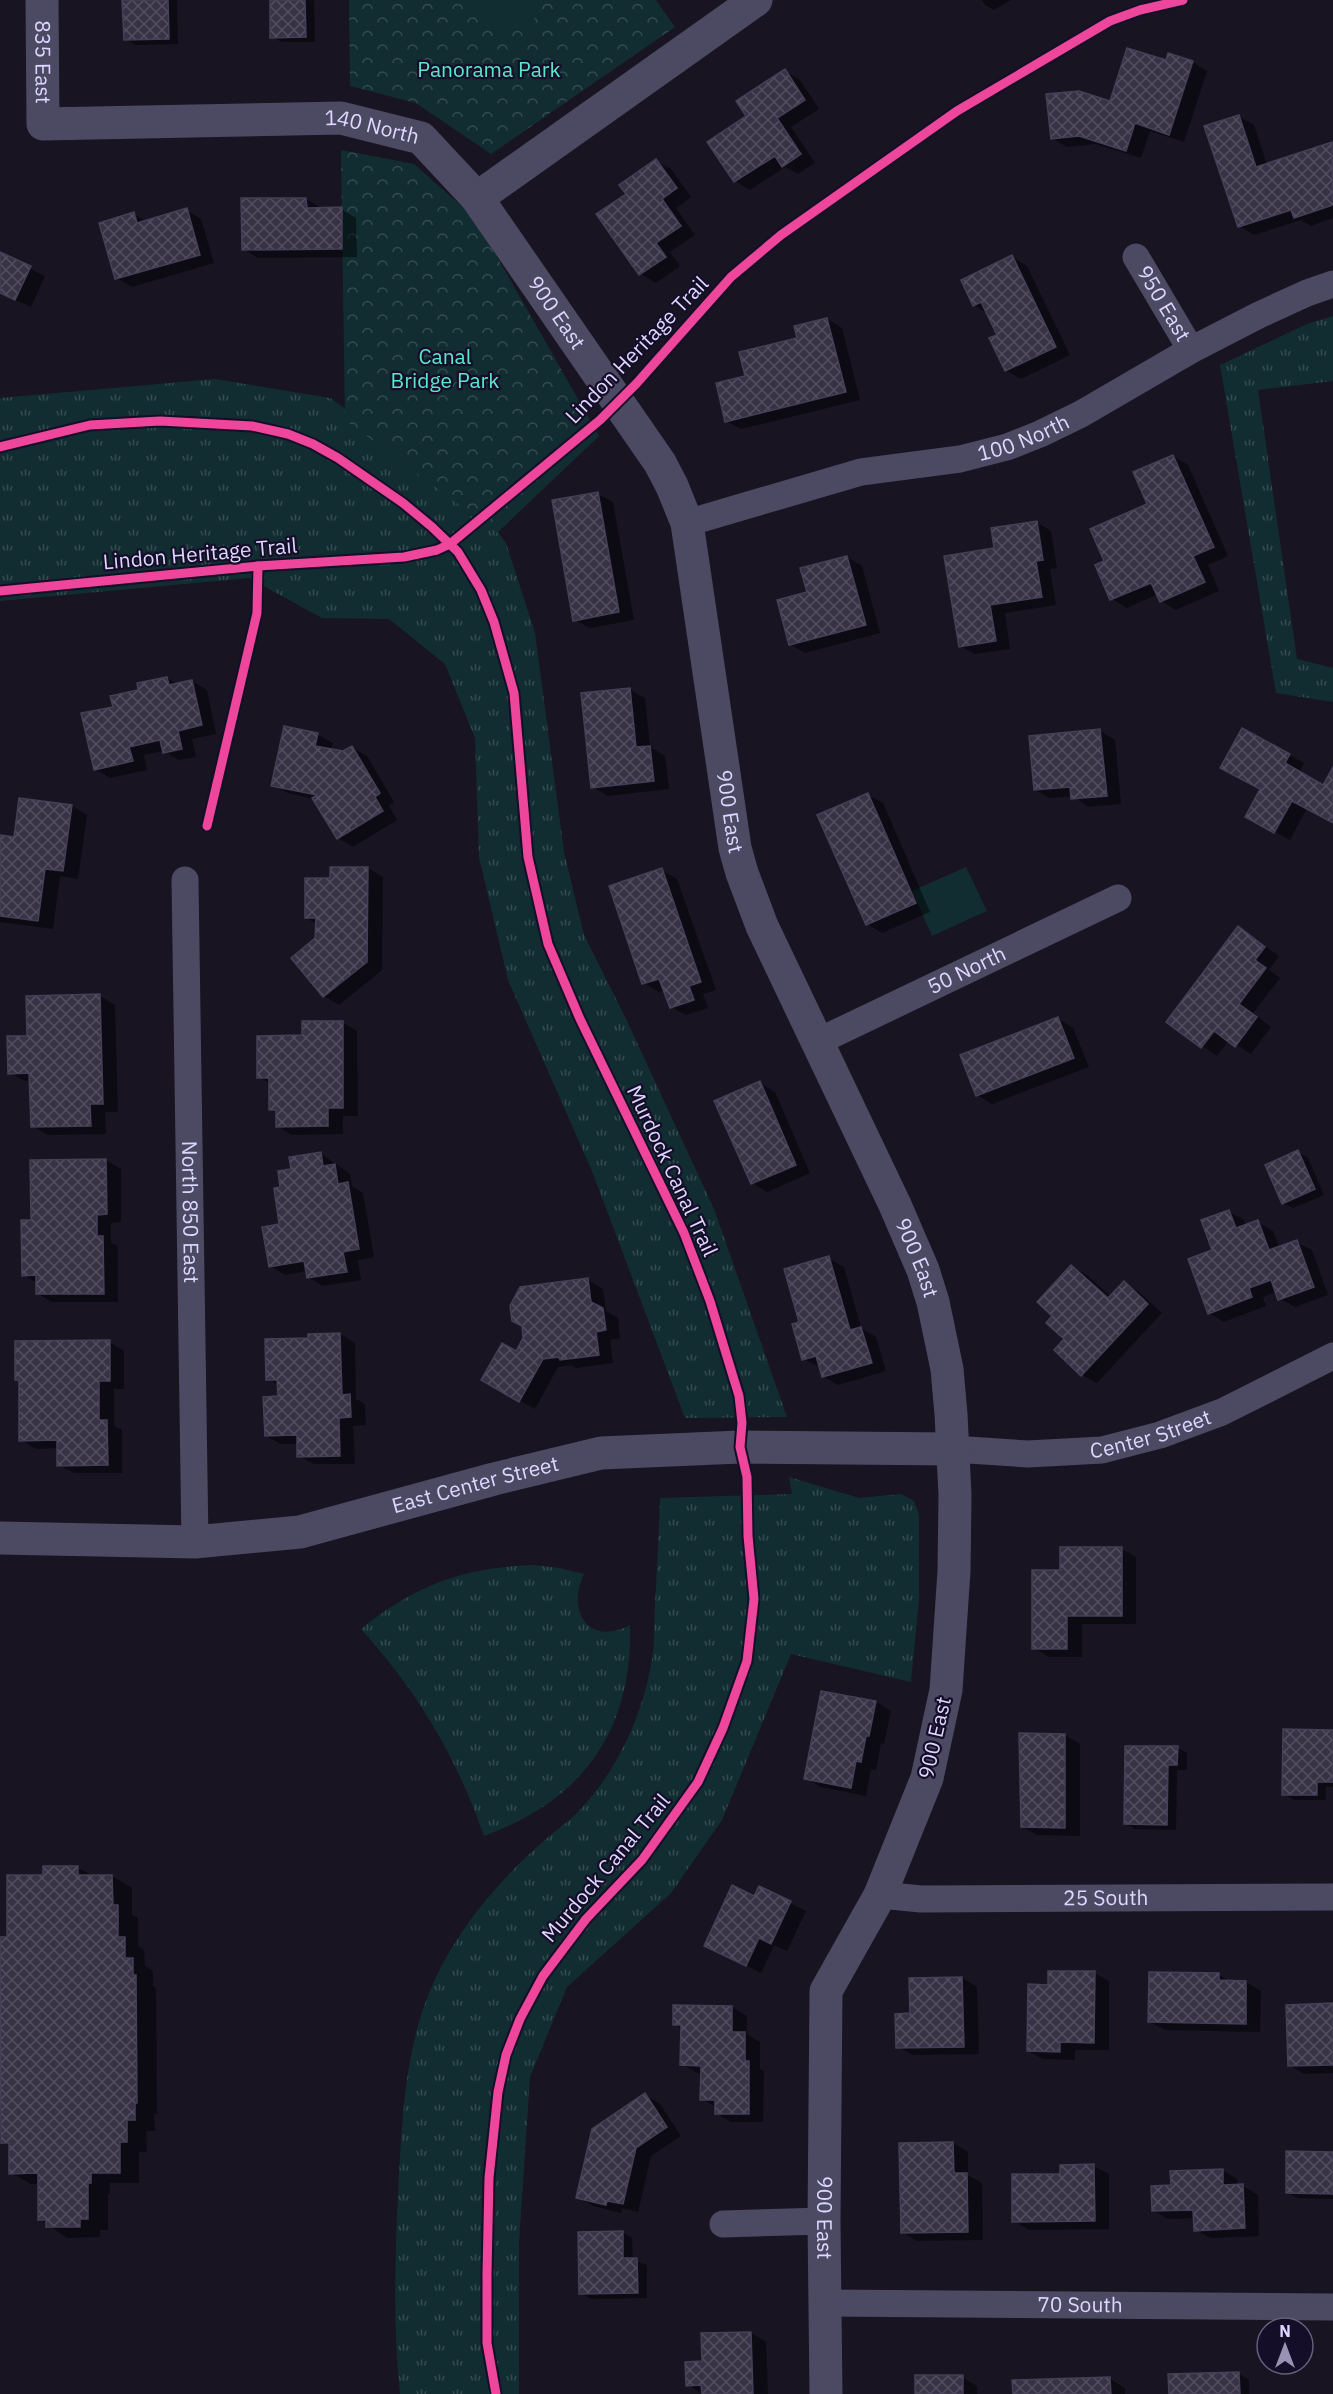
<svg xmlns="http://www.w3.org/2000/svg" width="1333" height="2394" font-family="'IBM Plex Sans',sans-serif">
<defs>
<pattern id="grass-tufts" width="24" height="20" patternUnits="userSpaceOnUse" patternTransform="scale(1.5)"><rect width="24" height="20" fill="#122d31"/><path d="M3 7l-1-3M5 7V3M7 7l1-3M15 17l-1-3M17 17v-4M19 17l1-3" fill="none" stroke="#344b50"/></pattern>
<pattern id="park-crowns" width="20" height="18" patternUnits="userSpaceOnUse" patternTransform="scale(1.5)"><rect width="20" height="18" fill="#122d31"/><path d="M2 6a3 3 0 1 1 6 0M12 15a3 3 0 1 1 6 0" fill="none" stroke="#344b50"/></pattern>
<pattern id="building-cross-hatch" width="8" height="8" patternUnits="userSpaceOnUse" patternTransform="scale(1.5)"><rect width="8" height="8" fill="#373244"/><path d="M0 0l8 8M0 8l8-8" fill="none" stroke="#544f60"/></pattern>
</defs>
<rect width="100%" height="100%" fill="#181422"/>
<g fill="url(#grass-tufts)">
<polygon points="1333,316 1333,381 1258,390 1297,659 1333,668 1333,702 1276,693 1220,365 1307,324"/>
<polygon points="215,379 330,398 473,499 506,543 535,633 564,852 584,935 627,1021 714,1209 787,1417 685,1418 592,1171 508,980 479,857 475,738 445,664 389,619 322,618 249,578 0,601 0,398"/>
<path d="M789,1477L859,1498L901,1494L914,1501L919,1515V1599L911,1682L791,1654L722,1820L671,1893L567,1987L530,2077L519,2242V2394H400C393,2327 395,2261 398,2193C403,2109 404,2031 447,1956C472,1912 507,1873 545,1840C554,1831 566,1824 575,1815C616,1774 643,1716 652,1659C655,1642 654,1623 655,1605C657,1569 659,1533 660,1498L792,1494Z"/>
<path d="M534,1565L559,1568L584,1574C566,1611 589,1647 630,1625C633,1730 582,1801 484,1836C456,1756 418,1692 361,1629C415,1585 464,1567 534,1565Z"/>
</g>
<g fill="url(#park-crowns)">
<polygon points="349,0 656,0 675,27 491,154 416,103 350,86"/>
<polygon points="341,150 414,164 475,218 599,436 497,533 345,420"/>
</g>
<g fill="#122d31">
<polygon points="476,0 533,0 535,27 480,30"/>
<polygon points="966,867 987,911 932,936 912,891"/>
</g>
<g fill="#0007">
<polygon points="124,0 177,0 178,44 135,45 125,39"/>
<polygon points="271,0 314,0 315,42 282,42 272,37"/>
<polygon points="982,0 1011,0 994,10 985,5"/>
<polygon points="1167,62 1192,62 1207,71 1184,142 1150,131 1141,158 1095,144 1067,147 1052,138 1111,103"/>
<polygon points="785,71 800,80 819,109 791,127 815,163 798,174 785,167 750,190 735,181"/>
<polygon points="1239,117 1254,125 1267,165 1333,144 1333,218 1311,226 1301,220 1254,235 1239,226"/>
<polygon points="656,161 671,169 691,197 676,208 695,235 670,252 680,266 656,283 641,274 598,215 628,194"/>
<polygon points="306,199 321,208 341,209 356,218 357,257 258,258 243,249"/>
<polygon points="186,210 201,219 214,263 132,287 117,278 134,214 147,222"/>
<polygon points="0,254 45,276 31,307 0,293"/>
<polygon points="1012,257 1027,266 1070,355 1021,379 1006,370 999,336 988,313 974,305"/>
<polygon points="827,319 842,328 860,400 741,429 726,421 746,378"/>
<polygon points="1173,456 1188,465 1228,556 1208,565 1219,591 1176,610 1161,601 1158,594 1127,608 1112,599 1097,566 1106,562 1149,505"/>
<polygon points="598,494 613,502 634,620 590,628 575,620"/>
<polygon points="1036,522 1051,531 1057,568 1050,569 1056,605 1005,613 1010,649 975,654 960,646 996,549"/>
<polygon points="847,557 862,566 880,633 805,653 790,644 809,593"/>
<polygon points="167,678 177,684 192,681 207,690 216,734 192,739 196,757 179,760 164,751 144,755 147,770 110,778 95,769 140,691"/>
<polygon points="630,690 645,698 650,747 665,756 669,789 608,796 593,787"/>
<polygon points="1100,731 1115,740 1121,804 1088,807 1073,796 1050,798 1035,790"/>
<polygon points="318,735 333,743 331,750 343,753 352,747 367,756 394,802 389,806 397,820 353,847 338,838 314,799 288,793 273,785"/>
<polygon points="1289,755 1304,763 1299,773 1324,787 1333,770 1333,822 1307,808 1290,840 1261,825 1262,789"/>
<polygon points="868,795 883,803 930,912 882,933 867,924"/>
<polygon points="72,806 87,815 78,879 60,876 53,929 0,922 0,837 15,838"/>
<polygon points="368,868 383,877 382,970 339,1005 324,996 317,924 306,918 332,879"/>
<polygon points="662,870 677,879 716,990 703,994 708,1008 686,1015 671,1007 665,990 659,992 644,983"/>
<polygon points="1239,928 1279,956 1269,970 1280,978 1253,1013 1271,1027 1251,1054 1229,1040 1217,1056 1168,1022"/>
<polygon points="100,996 115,1005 118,1112 105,1112 106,1134 48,1135 32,1126 31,1081 25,1081 10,1073 29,1037"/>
<polygon points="1058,1019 1073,1028 1089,1067 992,1104 977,1095"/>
<polygon points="342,1022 357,1031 358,1116 343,1116 343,1134 292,1135 277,1126 277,1113 271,1109 271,1084 259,1077 303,1037"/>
<polygon points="760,1083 775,1092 810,1173 767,1192 752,1183"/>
<polygon points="1298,1152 1308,1158 1324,1195 1293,1208 1283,1203"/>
<polygon points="320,1153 350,1174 352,1186 363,1193 374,1257 358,1260 361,1280 323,1286 308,1277 307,1271 285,1275 270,1266 281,1225 282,1189 293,1170"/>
<polygon points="106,1160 121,1169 121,1222 111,1223 111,1243 118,1246 118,1302 52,1302 37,1293 37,1283 23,1275"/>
<polygon points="1229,1212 1244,1220 1246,1226 1258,1222 1273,1231 1280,1248 1296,1242 1312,1250 1328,1295 1295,1307 1280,1299 1277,1291 1263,1297 1266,1306 1224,1322 1209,1313 1214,1251"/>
<polygon points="828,1258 844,1267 861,1328 876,1337 886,1371 838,1385 823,1376 820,1367 803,1359 801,1323"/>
<polygon points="1072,1267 1087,1275 1111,1297 1124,1283 1139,1292 1162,1313 1097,1383 1082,1375 1056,1350 1066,1339 1055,1316"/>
<polygon points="588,1280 603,1289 606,1311 618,1318 620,1338 610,1340 613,1363 576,1368 572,1365 558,1367 535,1409 483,1380 516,1353"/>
<polygon points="340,1334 355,1343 356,1399 365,1404 366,1425 353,1426 355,1464 314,1464 299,1456 298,1444 281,1444 266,1436 279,1398 279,1386 268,1379 309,1339"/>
<polygon points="109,1342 124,1351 124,1389 114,1389 114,1426 122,1430 122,1473 74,1473 58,1465 58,1448 36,1449 21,1440 20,1381 17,1379"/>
<polygon points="1121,1549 1136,1557 1136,1624 1082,1624 1082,1657 1049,1657 1034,1648 1061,1571"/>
<polygon points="876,1702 891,1711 884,1744 881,1743 876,1770 871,1769 866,1796 821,1787 806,1778"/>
<polygon points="1333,1732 1333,1787 1326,1786 1326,1800 1294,1800 1284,1794"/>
<polygon points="1065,1735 1080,1744 1080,1836 1037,1835 1022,1827"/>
<polygon points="1177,1748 1187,1753 1187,1770 1177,1770 1176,1830 1135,1829 1125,1823"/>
<polygon points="77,1867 93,1876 112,1876 132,1888 132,1915 138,1918 138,1946 144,1950 145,1966 153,1971 153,1986 156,1988 157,2114 154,2114 155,2131 146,2131 147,2152 139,2152 139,2183 110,2183 110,2194 108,2194 108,2230 100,2230 100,2237 67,2238 39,2219 39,2184 31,2184 11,2173 11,2146 3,2142 3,2125 0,2123 0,1960 9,1939 44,1877"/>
<polygon points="760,1888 806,1911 787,1951 774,1945 761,1973 705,1945 755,1898"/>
<polygon points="1094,1973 1109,1981 1109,2050 1075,2050 1075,2060 1043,2059 1028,2051 1049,1987"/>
<polygon points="1219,1975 1231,1982 1246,1982 1261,1991 1260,2032 1165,2030 1150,2022"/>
<polygon points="962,1978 977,1987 979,2054 913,2055 898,2047 911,2015"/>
<polygon points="1333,2005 1333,2073 1304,2074 1289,2065"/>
<polygon points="732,2007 747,2016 747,2034 760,2042 760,2069 764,2071 763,2122 731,2122 716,2113 716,2107 702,2099 702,2073 697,2073 682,2064 682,2029 674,2024"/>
<polygon points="645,2095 660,2104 681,2136 651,2156 638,2212 622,2208 621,2213 593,2206 578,2197"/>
<polygon points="953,2143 968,2152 968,2175 982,2183 983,2240 917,2241 902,2232"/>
<polygon points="1333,2153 1333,2199 1297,2198 1287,2192"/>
<polygon points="1093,2166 1109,2174 1109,2229 1029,2230 1014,2221 1061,2175"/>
<polygon points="1222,2170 1237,2179 1238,2186 1243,2186 1258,2195 1259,2236 1211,2238 1196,2230 1195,2218 1168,2219 1153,2210 1172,2186"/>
<polygon points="622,2232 632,2238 633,2260 647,2265 647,2298 591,2299 581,2293"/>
<polygon points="751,2333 766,2342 768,2394 703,2394 688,2385 703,2363"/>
<polygon points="1239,2374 1249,2380 1249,2394 1170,2394"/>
<polygon points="962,2377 977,2386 977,2394 917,2394"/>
<polygon points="1110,2379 1125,2388 1125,2394 1014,2394"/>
</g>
<g fill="url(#building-cross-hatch)" stroke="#453f57" stroke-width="1.5">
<polygon points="122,0 168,0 169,39 124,40"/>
<polygon points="270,0 305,0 306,37 270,38"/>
<polygon points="1127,48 1166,60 1168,53 1193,61 1169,135 1135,123 1126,151 1079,136 1051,139 1046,94 1079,91 1110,101"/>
<polygon points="785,69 805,100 777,118 801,154 782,167 775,156 734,182 707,142 746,116 736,101"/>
<polygon points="1239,115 1256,167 1332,142 1333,205 1294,218 1291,210 1238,227 1204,126"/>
<polygon points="656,159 677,188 662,199 681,226 656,243 666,257 639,275 596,214 626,194 619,185"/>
<polygon points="241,198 306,198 307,208 342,207 342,249 242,250"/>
<polygon points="187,208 200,255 115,279 99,223 134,212 137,223"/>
<polygon points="0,252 31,266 15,300 0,293"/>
<polygon points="1012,255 1056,347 1005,371 989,338 997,335 981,302 973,306 961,280"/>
<polygon points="827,318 846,392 725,422 716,383 745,376 739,352 797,338 794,326"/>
<polygon points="1173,455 1214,547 1193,556 1205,582 1160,602 1151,583 1110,600 1095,565 1104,561 1090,529 1147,504 1133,472"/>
<polygon points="598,492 619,612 573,621 552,500"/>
<polygon points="1037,521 1043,560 1036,561 1042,597 990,605 996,641 959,647 944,556 994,548 991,528"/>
<polygon points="847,556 866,625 789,645 777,600 807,592 800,568"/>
<polygon points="167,677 169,685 192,680 202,725 178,731 182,749 163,753 160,740 129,747 133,761 94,770 81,713 113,707 110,696 138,690 137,683"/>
<polygon points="630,688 636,747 650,746 654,781 591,788 581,693"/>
<polygon points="284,726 318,733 315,746 343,751 352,746 380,793 375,797 383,811 337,839 312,798 317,795 271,786"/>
<polygon points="1242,728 1290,754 1285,763 1323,785 1333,767 1333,823 1292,801 1274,833 1245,817 1260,789 1220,768"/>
<polygon points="1100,729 1107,796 1071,799 1070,787 1034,790 1029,736"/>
<polygon points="868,793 916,903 866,925 817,815"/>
<polygon points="19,798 72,805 63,871 45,869 38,921 0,916 0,835 14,837"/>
<polygon points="330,867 368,867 367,962 323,997 291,958 315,938 316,918 305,918 305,878 330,878"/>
<polygon points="662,868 701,982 689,986 694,1000 670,1008 659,979 642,984 609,886"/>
<polygon points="1238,926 1265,947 1255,960 1266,968 1239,1004 1257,1017 1235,1047 1214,1031 1201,1048 1166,1022"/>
<polygon points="100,994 103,1104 90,1104 91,1126 31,1127 29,1073 8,1074 7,1036 27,1036 26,996"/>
<polygon points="1058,1017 1074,1058 976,1096 960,1055"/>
<polygon points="302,1021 343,1021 343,1108 328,1108 328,1126 276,1127 276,1110 269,1110 269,1078 257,1078 257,1036 302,1035"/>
<polygon points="760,1081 796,1165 751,1184 714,1101"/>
<polygon points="1298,1150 1315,1189 1282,1204 1265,1165"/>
<polygon points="321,1152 323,1166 335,1164 338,1184 348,1182 359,1249 343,1252 347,1272 307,1278 304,1261 269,1267 262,1227 279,1224 274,1188 280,1187 278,1171 291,1169 289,1157"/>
<polygon points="106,1159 107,1214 97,1215 97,1236 103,1236 104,1294 36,1294 36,1275 22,1276 21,1220 31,1220 30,1160"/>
<polygon points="1229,1210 1236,1228 1258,1220 1269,1250 1297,1240 1314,1287 1278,1300 1271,1280 1249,1288 1252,1297 1208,1314 1188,1259 1212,1250 1201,1220"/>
<polygon points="829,1256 850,1330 861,1327 872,1363 822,1377 816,1356 802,1360 792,1324 799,1322 784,1269"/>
<polygon points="1071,1265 1108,1298 1124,1281 1148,1304 1081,1376 1054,1350 1064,1339 1046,1323 1052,1316 1037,1302"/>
<polygon points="588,1278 591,1302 603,1308 606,1330 596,1332 599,1355 560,1360 559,1357 543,1359 519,1402 481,1380 502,1343 516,1351 523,1338 522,1326 512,1321 510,1306 520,1287"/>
<polygon points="340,1333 342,1395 350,1394 351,1417 339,1418 340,1456 297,1457 297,1435 265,1436 263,1397 278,1396 277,1380 266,1380 265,1339 308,1338 308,1334"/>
<polygon points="110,1340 110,1381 99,1381 99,1420 107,1420 108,1465 57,1466 57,1440 19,1441 19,1380 15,1380 15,1341"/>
<polygon points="1060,1547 1122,1547 1122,1616 1067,1616 1067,1649 1032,1649 1032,1570 1060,1570"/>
<polygon points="821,1691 876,1701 869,1736 866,1736 861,1762 856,1761 851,1788 804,1779"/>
<polygon points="1283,1729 1333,1730 1333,1782 1317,1782 1317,1795 1282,1795"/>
<polygon points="1019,1733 1065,1734 1065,1828 1021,1827"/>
<polygon points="1125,1746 1178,1746 1177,1765 1168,1765 1167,1825 1124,1824"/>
<polygon points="43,1866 78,1866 78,1875 112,1875 113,1905 118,1905 118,1937 125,1937 125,1958 133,1958 133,1975 136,1975 137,2103 135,2103 135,2120 127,2120 127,2142 120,2142 120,2173 91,2173 91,2183 88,2183 88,2219 80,2219 80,2227 46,2227 46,2220 38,2220 38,2173 9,2174 9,2143 1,2143 0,1937 7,1937 7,1875 43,1875"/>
<polygon points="732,1885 754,1896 759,1886 791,1901 771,1944 759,1938 746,1966 704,1946"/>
<polygon points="1048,1971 1095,1971 1094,2043 1060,2042 1060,2052 1027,2051 1028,1984 1048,1985"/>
<polygon points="1149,1972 1219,1973 1219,1980 1246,1981 1246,2024 1148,2022"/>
<polygon points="962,1977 964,2047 896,2048 895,2014 910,2013 909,1978"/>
<polygon points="1333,2003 1333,2065 1288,2066 1286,2005"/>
<polygon points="673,2005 732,2006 732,2032 745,2032 745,2061 749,2061 749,2114 715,2114 715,2100 700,2100 701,2066 680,2065 681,2025 673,2025"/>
<polygon points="645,2093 667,2127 636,2148 623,2204 607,2201 606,2205 576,2198 592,2129"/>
<polygon points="953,2142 954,2173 967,2173 968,2232 901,2233 899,2143"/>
<polygon points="1286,2151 1333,2152 1333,2194 1286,2193"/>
<polygon points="1094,2164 1095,2221 1012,2222 1012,2174 1060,2174 1060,2165"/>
<polygon points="1223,2169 1223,2185 1243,2184 1245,2228 1194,2231 1193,2210 1152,2211 1151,2186 1171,2185 1170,2171"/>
<polygon points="623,2231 623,2258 637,2258 638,2293 579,2294 578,2232"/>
<polygon points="751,2332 753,2394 702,2394 701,2385 686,2386 685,2362 702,2361 701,2333"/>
<polygon points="1239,2372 1240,2394 1169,2394 1168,2374"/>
<rect x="915" y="2375" width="48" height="19"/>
<polygon points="1110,2377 1111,2394 1013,2394 1012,2380"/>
</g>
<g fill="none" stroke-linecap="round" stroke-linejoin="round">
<g stroke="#4c4963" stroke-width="27">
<path id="s1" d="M1136,257L1191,350"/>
<path id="s2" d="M687,523L861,472L960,459L1007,447L1040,434L1081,414L1191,350L1259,315L1307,293L1333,284"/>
<path id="s3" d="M185,880L195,1542"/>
<path id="s4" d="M817,1042L1118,898"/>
<path id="s5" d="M953,1449L1028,1454L1102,1450L1160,1435L1222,1412L1333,1356"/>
<path id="s6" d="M880,1895L921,1899L1333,1897"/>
<polyline points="723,2224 824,2221"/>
<path id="s7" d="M826,2303L1333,2307"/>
</g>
<g stroke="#4c4963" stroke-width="33">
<path id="s8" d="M42,0L43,124L341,118L421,138L477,198L660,463L672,486L687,523L735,848L742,873L762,926L895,1205L923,1270L933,1302L947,1369L951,1414L955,1495L954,1571L946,1690L927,1778L880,1895L826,1991L824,2221L826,2394"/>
<polyline points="477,198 756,0"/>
<path id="s9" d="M0,1538L195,1542L300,1532L494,1479L601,1453L740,1447L953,1449"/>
</g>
<defs>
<g id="cycleway">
<polyline points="0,447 90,425 160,421 252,426 288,434 313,444 338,458 403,503 432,527 458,552 481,590 494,622 514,693 528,857 548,944 580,1019 684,1233 710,1301 739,1396 742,1423 740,1447 747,1477 748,1536 754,1599 747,1661 723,1728 698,1782 642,1860 586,1919 543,1976 520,2019 506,2055 498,2092 489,2178 487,2274 487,2343 496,2394"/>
<polyline points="0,591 258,566 404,557 437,550 450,544 600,420 636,384 731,277 781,235 957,111 1110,21 1140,10 1183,0"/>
<polyline points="207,826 257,613 258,566"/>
</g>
</defs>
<use href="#cycleway" stroke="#150e28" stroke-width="13"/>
<use href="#cycleway" stroke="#ed469a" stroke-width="9"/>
</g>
<g text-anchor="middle" stroke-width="4.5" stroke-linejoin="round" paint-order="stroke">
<g font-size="21" fill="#ded6ff" stroke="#150e28">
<text dy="7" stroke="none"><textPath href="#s8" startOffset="62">835 East</textPath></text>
<text dy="7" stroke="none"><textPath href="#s8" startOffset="454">140 North</textPath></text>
<text dy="7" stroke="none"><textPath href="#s1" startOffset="54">950 East</textPath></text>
<text dy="7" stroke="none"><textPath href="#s8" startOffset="726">900 East</textPath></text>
<text transform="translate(637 350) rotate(-46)" y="7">Lindon Heritage Trail</text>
<text dy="7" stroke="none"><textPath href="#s2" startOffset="348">100 North</textPath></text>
<text transform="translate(200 554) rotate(-5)" y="7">Lindon Heritage Trail</text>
<text dy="7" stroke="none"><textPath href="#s8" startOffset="1266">900 East</textPath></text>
<text dy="7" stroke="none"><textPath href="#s4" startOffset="166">50 North</textPath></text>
<text transform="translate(672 1171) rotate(65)" y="7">Murdock Canal Trail</text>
<text dy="7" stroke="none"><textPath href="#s3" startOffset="332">North 850 East</textPath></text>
<text dy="7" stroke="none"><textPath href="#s8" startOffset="1752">900 East</textPath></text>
<text dy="7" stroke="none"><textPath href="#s5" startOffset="200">Center Street</textPath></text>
<text dy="7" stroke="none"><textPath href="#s9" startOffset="482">East Center Street</textPath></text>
<text transform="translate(935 1738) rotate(-77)" y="7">900 East</text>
<text transform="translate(606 1868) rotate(-50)" y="7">Murdock Canal Trail</text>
<text dy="7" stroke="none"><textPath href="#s6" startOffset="226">25 South</textPath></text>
<text dy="7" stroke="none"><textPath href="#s8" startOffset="2742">900 East</textPath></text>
<text dy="7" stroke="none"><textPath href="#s7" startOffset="254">70 South</textPath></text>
</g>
<g font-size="21" fill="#5be6cf" stroke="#150e28">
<text x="489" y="77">Panorama Park</text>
<text x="445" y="364">Canal<tspan x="445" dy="24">Bridge Park</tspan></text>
</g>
</g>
<g transform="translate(1285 2346)"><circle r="28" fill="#150e28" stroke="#655e7e" stroke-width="1.5"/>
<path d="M0-4.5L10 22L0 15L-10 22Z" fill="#9992b2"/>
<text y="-9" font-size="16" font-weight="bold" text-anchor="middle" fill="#ded6ff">N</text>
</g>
</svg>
